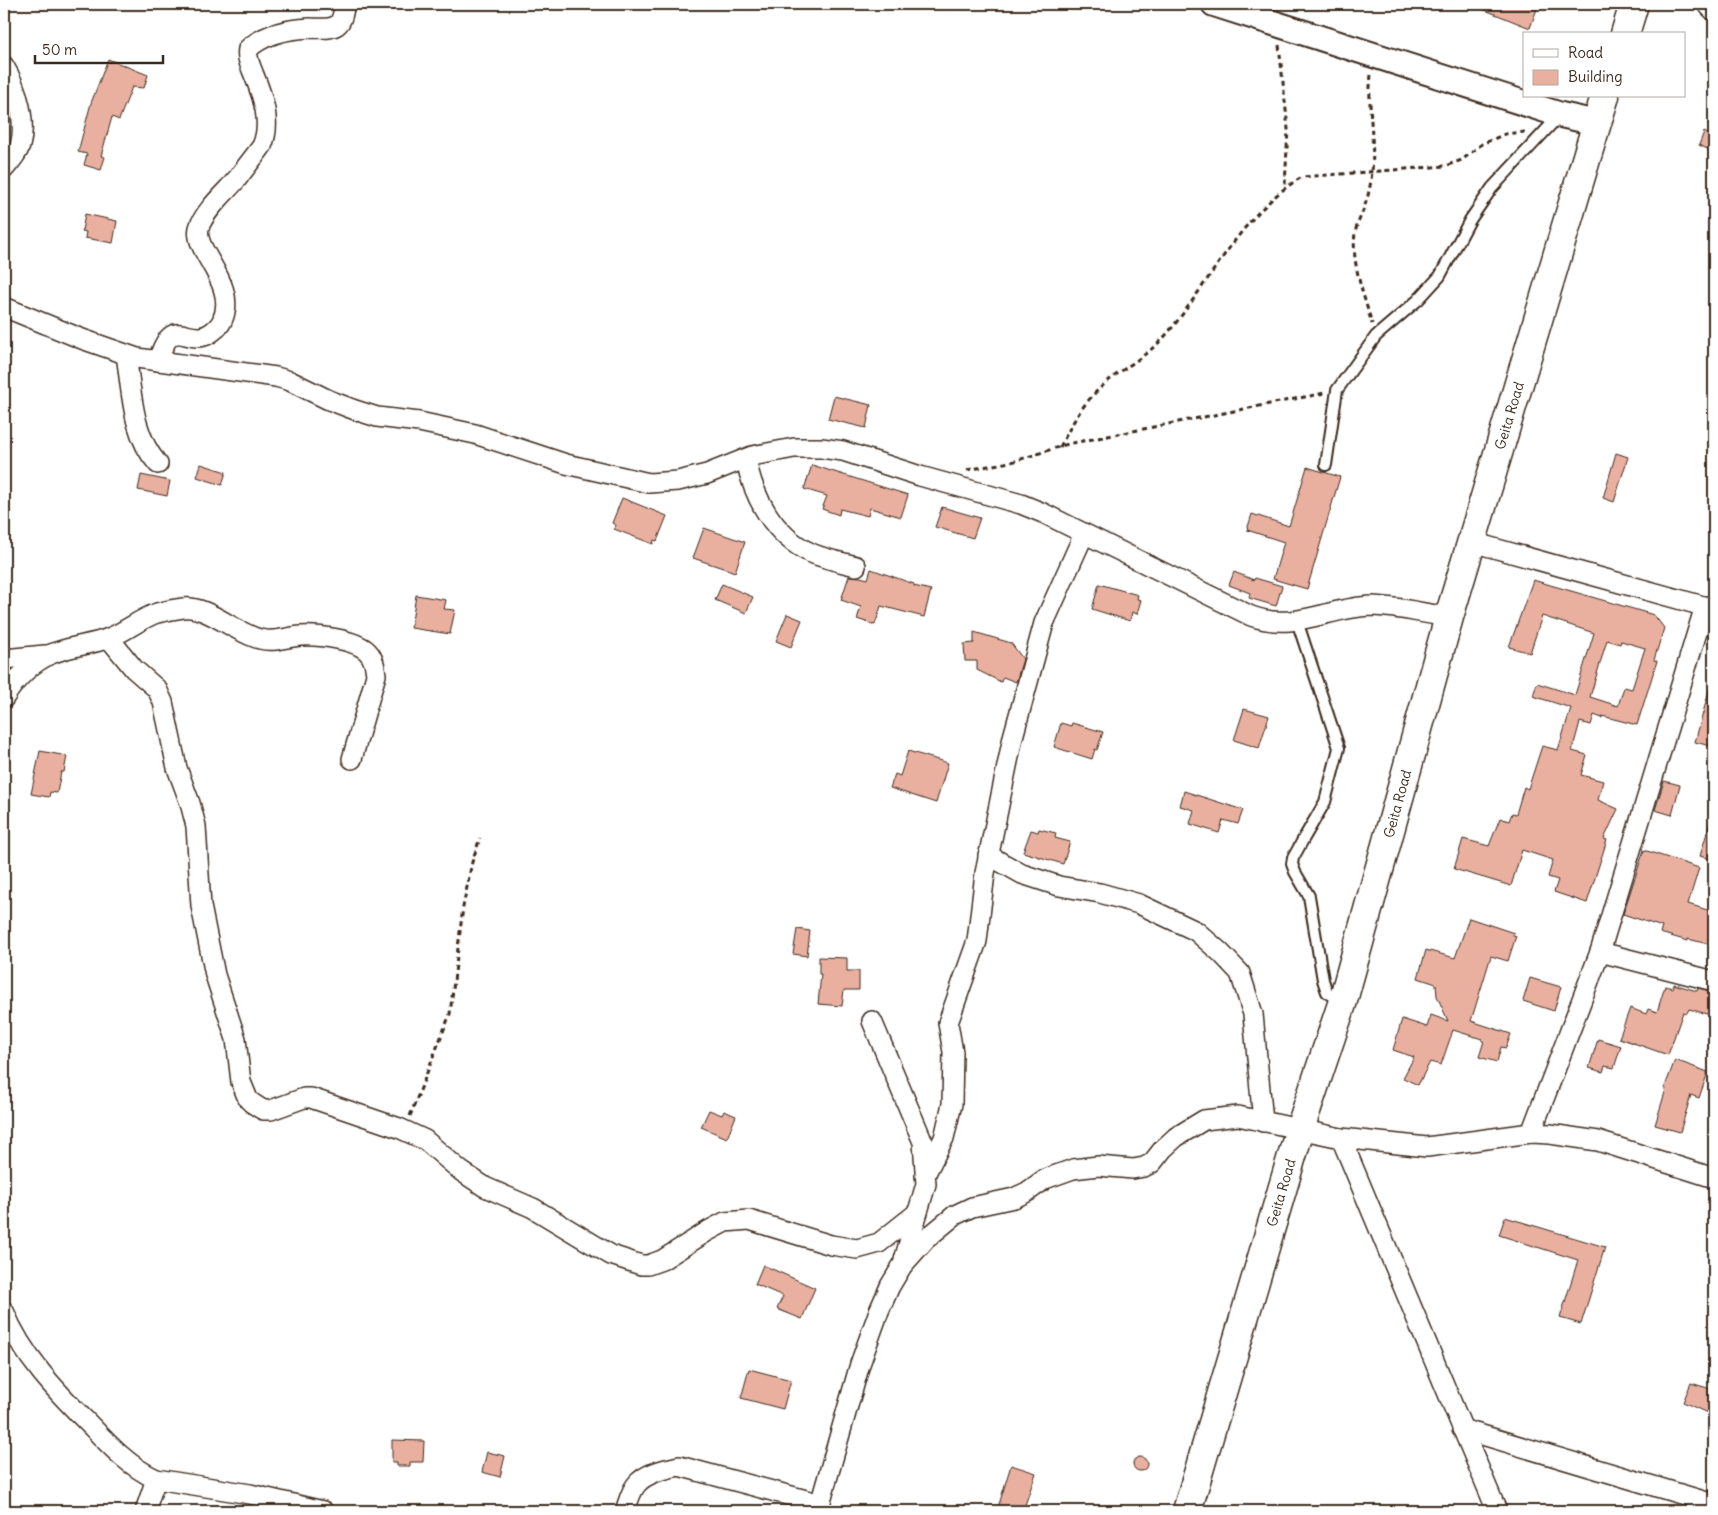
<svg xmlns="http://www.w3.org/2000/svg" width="1718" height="1515" font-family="Delius,sans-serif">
<rect width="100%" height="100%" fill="#fff"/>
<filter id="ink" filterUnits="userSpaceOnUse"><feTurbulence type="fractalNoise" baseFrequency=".02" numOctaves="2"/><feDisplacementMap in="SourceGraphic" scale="10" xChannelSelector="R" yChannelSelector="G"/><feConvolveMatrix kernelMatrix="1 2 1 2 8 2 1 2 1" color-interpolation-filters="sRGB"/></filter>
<g filter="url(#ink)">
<g fill="#e9b0a0" stroke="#3b2a1e" fill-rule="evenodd">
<polygon points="1470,4 1523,4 1537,9 1530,28"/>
<polygon points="108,59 148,75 144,88 132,87 119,120 112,117 101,156 105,157 101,170 84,165 87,154 78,152 91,103"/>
<polygon points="1704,132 1714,137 1714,152 1699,145"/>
<polygon points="85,214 117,221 113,243 85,238 86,232 82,231"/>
<polygon points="834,396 871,405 866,428 828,419"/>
<polygon points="1616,453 1628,457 1614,502 1603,498"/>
<polygon points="201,464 226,472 222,485 197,477"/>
<polygon points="812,465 908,495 901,517 870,508 868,516 840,509 839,515 822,509 827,496 804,489"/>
<polygon points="1307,467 1340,477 1307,589 1273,579 1284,542 1247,530 1252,514 1289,526"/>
<polygon points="141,475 170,481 167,496 138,490"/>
<polygon points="622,498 667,516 657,541 654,540 653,544 614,529 616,525 612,523"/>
<polygon points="942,507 980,518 973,538 935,527"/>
<polygon points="704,528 745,542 735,572 693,558"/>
<polygon points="871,569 914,584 914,586 931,590 924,617 881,606 875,625 857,619 861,607 841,600 849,576 860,577 868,579"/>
<polygon points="1234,572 1254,580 1255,578 1282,586 1276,606 1249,598 1250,593 1229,585"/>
<path d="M1533,580L1654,615L1664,628L1654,660L1657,661L1637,725L1602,716V718L1594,715L1591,725L1580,722L1572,751L1587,755L1581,775L1603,781L1598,800L1618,809L1604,839L1607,840L1587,903L1554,892L1558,880L1548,877L1553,860L1522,850L1511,886L1454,869L1463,839L1489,846L1500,818L1509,821L1512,813L1516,814L1524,787L1528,789L1542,746L1558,750L1571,708L1533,696L1537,683L1575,695L1594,633L1542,616L1530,653L1509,647ZM1607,640L1620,644L1621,641L1645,648L1632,689L1624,687L1618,706L1590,697Z"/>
<polygon points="722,584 753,597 746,613 715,600"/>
<polygon points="1099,584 1138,595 1137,599 1141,600 1137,614 1132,612 1130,621 1092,609"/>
<polygon points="416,595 446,600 444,609 455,610 450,634 411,628"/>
<polygon points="787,614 802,620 791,647 776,641"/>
<polygon points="974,632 1011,643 1023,659 1016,682 1003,677 1001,682 977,670 977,661 965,661 964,644 974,643"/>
<polygon points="1710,687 1714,688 1714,747 1695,742"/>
<polygon points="1244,709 1269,716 1259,748 1234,740"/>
<polygon points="1061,723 1071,726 1072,723 1103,732 1097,750 1095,749 1092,759 1054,747"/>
<polygon points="40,751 67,756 64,772 61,772 57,793 50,792 49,797 31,794"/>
<polygon points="908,751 948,763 936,803 890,788 895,774 900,776"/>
<polygon points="1664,781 1680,785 1672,815 1655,810"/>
<polygon points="1184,791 1243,810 1238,824 1223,820 1219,833 1190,824 1194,810 1180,806"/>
<polygon points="1711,819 1714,820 1714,860 1700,856"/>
<polygon points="1039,829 1056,833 1055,838 1070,842 1063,864 1023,852 1031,830 1038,832"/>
<polygon points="1644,850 1699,868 1688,904 1714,912 1714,922 1708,944 1688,939 1688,941 1660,933 1662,927 1623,914"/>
<polygon points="1469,918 1514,933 1513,935 1516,936 1508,961 1491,956 1471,1021 1511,1034 1506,1048 1501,1047 1497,1062 1479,1057 1484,1041 1482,1041 1482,1039 1453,1030 1441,1065 1430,1062 1418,1085 1403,1078 1414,1057 1393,1050 1402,1019 1427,1027 1431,1015 1448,1021 1437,996 1436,984 1418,978 1426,950 1455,958"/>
<polygon points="797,929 810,931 807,956 793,954"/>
<polygon points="819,957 847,958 847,971 859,971 859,990 844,990 842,1006 818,1004 821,974 819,974"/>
<polygon points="1530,978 1561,987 1554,1011 1523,1001"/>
<polygon points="1674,984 1697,991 1698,988 1714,992 1714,1016 1689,1009 1687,1013 1683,1012 1668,1055 1619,1038 1630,1008 1646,1014 1648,1009 1657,1012 1665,986 1673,988"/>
<polygon points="1598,1039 1621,1046 1614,1068 1605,1066 1603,1072 1589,1068"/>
<polygon points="1675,1060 1708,1072 1699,1098 1691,1095 1680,1132 1655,1125 1666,1089 1664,1089"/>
<polygon points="709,1110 722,1115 724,1111 736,1116 727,1138 701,1127"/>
<polygon points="1505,1217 1605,1247 1581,1324 1560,1318 1578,1260 1499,1235"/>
<polygon points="763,1265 815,1288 802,1319 777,1309 783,1296 755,1284"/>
<polygon points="749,1369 791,1380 783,1409 741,1398"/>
<polygon points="1691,1383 1714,1390 1714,1416 1683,1402"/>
<polygon points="392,1440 424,1441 423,1462 410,1462 410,1466 397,1466 397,1462 392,1462"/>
<polygon points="487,1452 505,1456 500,1477 482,1472"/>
<circle cx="1140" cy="1464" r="7"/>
<polygon points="1011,1465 1036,1473 1023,1511 997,1511"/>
</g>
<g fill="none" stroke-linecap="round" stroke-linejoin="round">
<defs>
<g id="service">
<polyline points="1326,465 1337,390 1376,336 1418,300 1440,276 1470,220 1492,188 1560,115"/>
<polyline points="1297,621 1339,748 1325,802 1304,838 1293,858 1292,864 1295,872 1309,896 1323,980 1327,992 1341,1003"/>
</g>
<g id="minor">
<polyline points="1707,4 1714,11"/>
<path d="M4,66C17,87 27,121 20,146C17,155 10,162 4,169"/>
<path d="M4,307L82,339L137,358L276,377L290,381L329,400L355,410L377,417L419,422L475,434L566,464L649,483L678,481L707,474L752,456L794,448H821L843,451L920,476L1021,504L1043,513L1251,616C1295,632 1329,607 1372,606C1394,606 1426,614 1449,617"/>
<path d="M126,355C132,392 132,435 158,464"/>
<path d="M158,361C173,310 188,350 212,332C216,329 220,325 222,321C239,284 193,252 199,228C204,211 226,192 237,179C245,168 254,157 262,146C272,123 263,97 254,75C251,67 246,58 248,49C264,34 288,29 310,28C318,28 330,30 337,25C343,20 343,11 345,4"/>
<path d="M746,459C753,497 774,536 811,553C825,559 840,562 856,566"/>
<polyline points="1472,542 1714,609"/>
<polyline points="109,638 134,669 157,689 163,702 177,768 190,803 196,826 201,906 215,975 236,1039 241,1082 248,1099 252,1103 263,1110 271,1110 304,1098 311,1098 399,1128 425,1140 461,1171 485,1187 533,1208 611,1255 641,1265 648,1265 662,1260 708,1231 725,1222 749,1220 831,1245 857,1249 879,1243 918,1212"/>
<polyline points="4,659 45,655"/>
<path d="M4,698C15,680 31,663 51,654C69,646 91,645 109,638C126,631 140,619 157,613C165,611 175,609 183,608C207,605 235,633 260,639C274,643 286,637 301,636C318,635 354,639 367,651C374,658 375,666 376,675L352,759"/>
<polyline points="988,855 1022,874 1059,886 1100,893 1139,904 1196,931 1221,953 1240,973 1253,1014 1263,1122"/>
<polyline points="1600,952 1714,981"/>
<polyline points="872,1021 923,1142 926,1184 904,1260"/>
<polyline points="1531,1133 1600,952 1705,606"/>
<polyline points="1341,1138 1497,1511"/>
<polyline points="925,1175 944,1138 952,1104 953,1052 948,1023 977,941 985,873 1013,737 1044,623 1084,534"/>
<path d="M4,1311C22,1356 57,1392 91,1426C110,1446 130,1467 156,1479L250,1494L323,1511"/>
<polyline points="1462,1429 1714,1504"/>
<polyline points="145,1511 156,1479"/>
<path d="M625,1511C628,1503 630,1493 636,1485C645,1473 665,1469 679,1466L821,1504"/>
<polyline points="818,1511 860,1364 879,1311 890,1286 902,1266 926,1239 955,1215 972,1207 1014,1198 1027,1192 1045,1179 1073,1169 1098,1166 1133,1169 1144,1167 1152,1163 1163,1149 1176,1137 1204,1120 1238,1116 1341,1138 1427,1147 1531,1133 1550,1134 1598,1141 1714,1178"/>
</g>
<polyline id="tertiary" points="1214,4 1561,115 1597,123"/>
<g id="trunk">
<polyline points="1625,34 1634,4"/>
<path id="s1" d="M1187,1511L1300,1129L1342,1004L1449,617L1605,96"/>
</g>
</defs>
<use href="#service" stroke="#3b2a1e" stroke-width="14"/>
<use href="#minor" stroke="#3b2a1e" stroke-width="22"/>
<use href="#tertiary" stroke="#3b2a1e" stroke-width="28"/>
<use href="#trunk" stroke="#3b2a1e" stroke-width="31"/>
<g stroke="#3b2a1e" stroke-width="3" stroke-dasharray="5 4" stroke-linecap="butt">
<polyline points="1279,45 1288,129 1285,186"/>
<path d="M1371,75C1367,107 1375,139 1372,171C1371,182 1369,194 1365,205C1362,215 1357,223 1355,233C1351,264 1364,295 1372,324"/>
<path d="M1060,447C1074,420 1083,402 1107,382C1126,366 1150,354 1166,335C1211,282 1242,212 1302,177L1445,166L1462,160L1482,144L1505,134L1525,132"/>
<polyline points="967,470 1015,461 1068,444 1325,393"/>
<polyline points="410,1116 450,1014 463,907 472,862 480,838"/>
</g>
<use href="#service" stroke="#fff" stroke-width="10"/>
<use href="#minor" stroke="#fff" stroke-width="19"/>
<use href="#tertiary" stroke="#fff" stroke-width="24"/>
<use href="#trunk" stroke="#fff" stroke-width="28"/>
</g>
</g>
<g text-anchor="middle" stroke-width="4" stroke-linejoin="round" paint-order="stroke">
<g font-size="14" fill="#3b2a1e" stroke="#fff">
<text dy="5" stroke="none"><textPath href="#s1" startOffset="1142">Geita Road</textPath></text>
<text dy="5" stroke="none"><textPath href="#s1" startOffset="738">Geita Road</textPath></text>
<text dy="5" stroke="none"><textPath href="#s1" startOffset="332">Geita Road</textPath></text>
</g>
</g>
<rect width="1718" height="1515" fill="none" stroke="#fff" stroke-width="20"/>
<rect x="10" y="10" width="1698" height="1495" fill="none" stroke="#3b2a1e" stroke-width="2" filter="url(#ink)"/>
<rect x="1523" y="32" width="162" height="65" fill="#ffffff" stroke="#b1aaa5"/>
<rect x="1533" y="49" width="25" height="8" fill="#ffffff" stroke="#b1aaa5"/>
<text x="1568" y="58" font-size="15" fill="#3b2a1e">Road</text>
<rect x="1533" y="70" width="25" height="15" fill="#e9b0a0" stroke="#b1aaa5"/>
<text x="1568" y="82" font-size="15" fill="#3b2a1e">Building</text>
<path d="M35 55v8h128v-8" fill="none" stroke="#3b2a1e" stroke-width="2.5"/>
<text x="42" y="55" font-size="15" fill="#3b2a1e" stroke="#ffffff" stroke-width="4" paint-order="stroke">50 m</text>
</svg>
